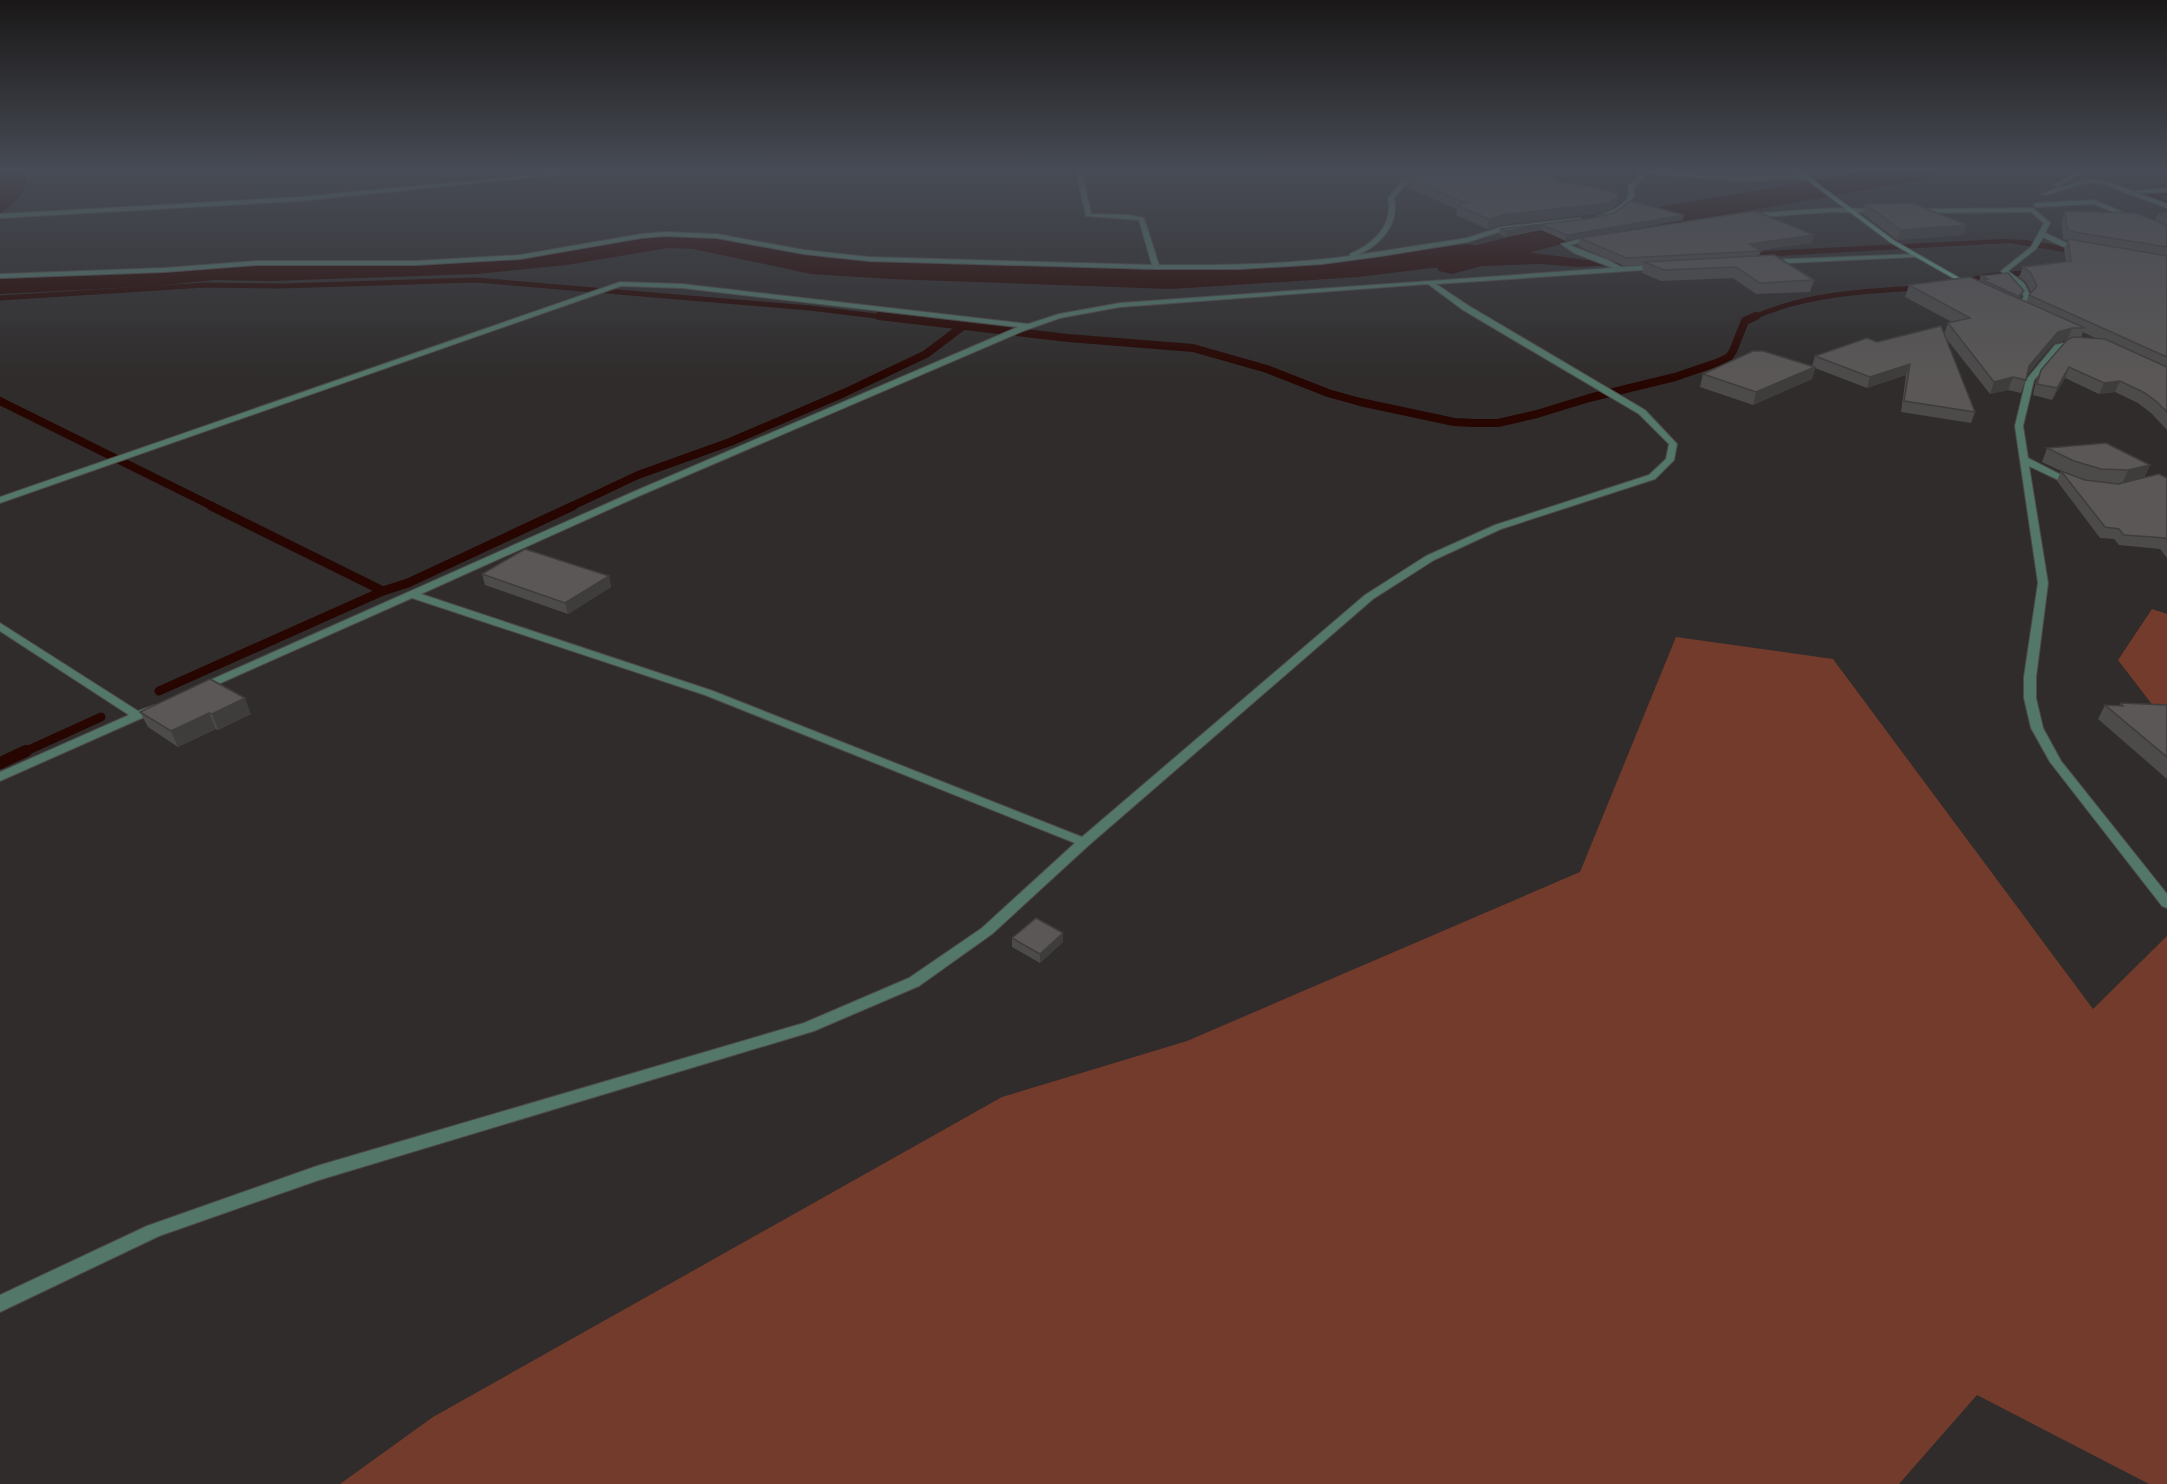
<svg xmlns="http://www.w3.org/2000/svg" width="2167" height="1484" font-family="'PT Sans Narrow',sans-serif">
<rect width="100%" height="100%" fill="#2f2c2b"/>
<g fill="#733b2b">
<polygon points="2152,609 2167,614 2167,724 2118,660"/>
<polygon points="1676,637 1833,659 2093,1009 2167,936 2167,1484 2149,1484 1977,1395 1899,1484 340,1484 433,1417 1002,1097 1187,1041 1580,872"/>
</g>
<g fill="#270500">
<path d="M0,171H26C31,189 13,204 0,214Z"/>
<polygon points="675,236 717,238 828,258 1149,270 1320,264 1466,244 1587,260 2002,239 2026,240 2167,264 2167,269 2009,243 1579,267 1540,264 1431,268 1358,277 1171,289 890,279 811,274 693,249 668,248 567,265 476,274 271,281 215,280 154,286 0,294 0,279 161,272 247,265 445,263 520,258 645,237"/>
</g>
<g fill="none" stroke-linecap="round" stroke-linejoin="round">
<g stroke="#270500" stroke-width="5">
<polyline points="2167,193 2148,195 2167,203"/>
<polyline points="1963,282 1987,276 2034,272"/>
<polyline points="0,298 206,285 280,286 476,280 810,308 892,318"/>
<path d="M1752,318C1804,294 1865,291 1921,288"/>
</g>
<g stroke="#270500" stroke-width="8">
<polyline points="879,316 1068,338 1193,348 1267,369 1328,393 1360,402 1454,422 1474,423 1498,423 1537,414 1589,398 1675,377 1719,362 1729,357 1733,351 1745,321 1756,316"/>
<polyline points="0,401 214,507"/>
<polyline points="570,507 638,475 730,442 844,393 926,354 963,326"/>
</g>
<g stroke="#270500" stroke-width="9">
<polyline points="211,506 383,591"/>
<polyline points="159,691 383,591 408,583 573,506"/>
<polyline points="22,753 101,717"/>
</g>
<polyline stroke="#270500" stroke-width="12" points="0,763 26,751"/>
<polygon fill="#270500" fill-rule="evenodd" points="1871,171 1936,171 1932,177 1921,180 1562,244 1452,274 1439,271 1434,263 1439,255 1559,224"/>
<defs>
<g id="street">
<polygon points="575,171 592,171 300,201 0,218 0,214 300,197"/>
<path d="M1076,171H1082L1091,214L1128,215L1144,218L1159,265C1223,265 1286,265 1350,256V254C1373,244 1394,225 1388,198L1403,181L1442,171H1450L1407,183L1394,198C1400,224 1380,246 1357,255L1467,238L1501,227L1580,218L1583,220L1502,231L1468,242L1381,256L1322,264L1239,269H1156L869,261L804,254L717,238L665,236L641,238L520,259L416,265H257L164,272L0,278V274L164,268L257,261H416L520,255L641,234L665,232L717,234L804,250L869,257L1152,265L1139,220L1086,216Z"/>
<path d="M1635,171H1654L1737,177L1806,175L1809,177L1806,179L1737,181L1642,173L1643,179L1634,187V196C1624,209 1611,219 1595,219V217C1605,214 1624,207 1628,196C1629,193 1628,189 1628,186L1637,178Z"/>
<polygon points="2080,171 2087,171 2058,186 2053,185"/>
<polygon points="2086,179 2103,180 2167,204 2167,208 2100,183 2086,183 2046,195 2041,194"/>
<polygon points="2167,188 2167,192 2138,193 2135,191"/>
<polygon points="2094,200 2137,218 2132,219 2093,204 2036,207 2033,205 2036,203"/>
<polygon points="1832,208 1879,209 1882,211 1879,213 1832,212 1747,218 1744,216 1747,214"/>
<path d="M2033,208L2050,223L2045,233L2069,244L2085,248C2072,253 2055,243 2043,237L2036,249L2008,271L2024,283L2031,297L2018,309L2014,307L2024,297C2020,284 2009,280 2001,271L2031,247L2044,223L2031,212L1914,213L1911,211L1914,209Z"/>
<path d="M1596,235L1599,237L1598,238L1569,245L1608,260L1621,267L1658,265L1661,267L1658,269L1436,284L1469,306L1645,410L1677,444L1674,460L1655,479L1501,529L1434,560L1373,599L1089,845L992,934L919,986L814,1031L319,1180L159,1236L0,1312V1295L147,1226L317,1166L804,1023L909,978L982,928L1075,843L705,695L412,598L205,690L201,691L195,688L197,686L633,492L1018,327L682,288L621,286L0,503V497L620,282L682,284L1028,324L1059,314L1120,303L1613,268L1574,253L1561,244ZM1428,284L1463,310L1639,414L1669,444L1666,459L1649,475L1495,525L1426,556L1365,595L1082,837L713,691L421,594L639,496L1023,331L1060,318L1120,307Z"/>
<polygon points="1916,254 1917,255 1914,257 1768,264 1765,262 1768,260"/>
<polygon points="2068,342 2077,342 2081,344 2061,349 2034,380 2023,426 2028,458 2079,484 2077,486 2071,486 2029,466 2048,583 2036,677 2036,698 2043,728 2061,761 2167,894 2167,908 2162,906 2050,762 2031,728 2024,698 2024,677 2038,583 2015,426 2026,380 2055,345"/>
<polygon points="0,623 138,711 155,705 161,708 142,718 0,781 0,772 129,715 0,631"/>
</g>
<polygon id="secondary" points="1795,171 1801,171 1895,241 1972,285 1967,286 1891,243"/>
</defs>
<use href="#street" stroke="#4d4a49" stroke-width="2"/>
<use href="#secondary" stroke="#4d4a49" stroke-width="2"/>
<use href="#street" fill="#537769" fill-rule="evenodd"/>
<use href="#secondary" fill="#66a18b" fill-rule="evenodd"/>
</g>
<g fill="#4d4b4a" fill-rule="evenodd">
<polygon points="1398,171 1524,171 1555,178 1556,182 1580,184 1619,194 1617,204 1607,212 1501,225 1487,229 1456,215 1457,209 1406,187 1408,178 1419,174 1402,179 1396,183"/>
<polygon points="1865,204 1967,225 1963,235 1897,240 1862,213"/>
<path d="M2065,211L2155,221L2158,213H2167V430L2151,413L2138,403L2115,392L2099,394L2065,378L2052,400L2033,395L2036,381L2041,370L2067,340L2053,344L2027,375L2021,393L2008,390L1990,394L1945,337L1975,412L1971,423L1901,412L1906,375L1867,388L1815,368L1812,379L1753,405L1700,387L1703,374L1812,366L1815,356L1877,342L1944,334L1948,323L1952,322L1905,297L1909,285L1979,281L1981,276L2024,291L2021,296L2019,299L2026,302L2029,295L2031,292L2026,282L2019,277L2023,267L2066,261L2064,249L2068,241L2063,239L2062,221ZM2083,332L2097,339L2081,338Z"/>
<polygon points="1587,219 1683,220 1597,235 1812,243 1759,250 1761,251 1759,256 1814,280 1810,292 1756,294 1733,278 1661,281 1642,273 1643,265 1624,266 1578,246 1580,238 1566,241 1541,230 1505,237 1499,234 1500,229"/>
<polygon points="2047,448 2150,465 2144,478 2167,478 2167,558 2160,549 2119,545 2114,539 2100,538 2057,481 2061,471 2042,462"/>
<polygon points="482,574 609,576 611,587 568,614 485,585"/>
<polygon points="2121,703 2167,705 2167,779 2098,719 2105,705 2119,706"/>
<polygon points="140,712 251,714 218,730 216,729 178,747 148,727"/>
<polygon points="1063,933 1063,942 1040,963 1012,947 1012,938"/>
</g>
<g fill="#3f3d3c">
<polygon points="1402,171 1434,171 1402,179 1396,183 1397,174"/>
<polygon points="1619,194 1617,204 1607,212 1501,225 1487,229 1489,219 1502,215"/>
<polygon points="1684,215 1683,220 1566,241 1567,235"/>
<polygon points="1542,225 1541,230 1505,237 1506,231"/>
<polygon points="1967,225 1963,235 1897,240 1901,230"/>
<polygon points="1814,235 1812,243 1747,251 1749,244"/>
<polygon points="2024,291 2021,296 2016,302 2018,296"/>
<polygon points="2072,328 2067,340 2053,344 2024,379 2029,366 2058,332"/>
<polygon points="1910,364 1906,375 1867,388 1870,377"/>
<polygon points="1815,367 1812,379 1753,405 1756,392"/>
<polygon points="2069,367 2065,378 2052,400 2057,388"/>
<polygon points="2013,377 2008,390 1990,394 1994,382"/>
<polygon points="2120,381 2115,392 2099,394 2104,383"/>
<polygon points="2150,465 2143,479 2122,484 2128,470"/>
<polygon points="609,576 611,587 568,614 565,603"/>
<polygon points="245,698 251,714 218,730 212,714"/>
<polygon points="209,713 216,729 178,747 171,731"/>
<polygon points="1063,933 1063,942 1040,963 1040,954"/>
</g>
<g fill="#5a5756" stroke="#3f3d3c" stroke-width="1.5">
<polygon points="1432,171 1524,171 1555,178 1556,182 1580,184 1619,194 1609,203 1502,215 1489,219 1457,206 1466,203 1408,178"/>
<polygon points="1630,201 1684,215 1567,235 1542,225 1506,231 1500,229 1587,219 1614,213"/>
<polygon points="1912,203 1967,225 1901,230 1865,204"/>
<polygon points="1755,211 1814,235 1749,244 1761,251 1626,258 1580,238"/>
<polygon points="2065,211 2135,213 2167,225 2167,247 2074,232 2067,229"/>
<polygon points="2158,213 2167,213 2167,217"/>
<polygon points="2068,239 2167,256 2167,357 2029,295 2037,286 2030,272 2023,267 2071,261"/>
<polygon points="1774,255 1814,280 1760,283 1736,267 1664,270 1644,262"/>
<polygon points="2008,273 2024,291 2018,296 1983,280 1988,279 1981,276"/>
<polygon points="1970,277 2085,328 2072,328 2058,332 2029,366 2026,380 2013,377 1994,382 1948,323 1970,318 1909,285"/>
<polygon points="1941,326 1975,412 1904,401 1910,364 1870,377 1815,356 1867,338 1877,342"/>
<polygon points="2073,337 2105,339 2167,367 2167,412 2156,401 2143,392 2120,381 2104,383 2069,367 2057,388 2037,384 2041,370 2067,340"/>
<polygon points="1753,351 1763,351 1815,367 1756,392 1703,374"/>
<polygon points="2106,443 2150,465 2128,470 2101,469 2074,461 2047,448"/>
<polygon points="2061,471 2085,480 2118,484 2159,474 2167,478 2167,540 2165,538 2124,535 2119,529 2105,527"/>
<polygon points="525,549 609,576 565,603 482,574"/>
<polygon points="210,679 245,698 212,714 209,713 171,731 140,712"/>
<polygon points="2121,703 2167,705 2167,757 2105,705 2123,706"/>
<polygon points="1036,918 1063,933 1040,954 1012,938"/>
</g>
<linearGradient id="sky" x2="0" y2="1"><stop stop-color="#1a1818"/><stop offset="0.45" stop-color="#474b55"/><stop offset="1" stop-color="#474b55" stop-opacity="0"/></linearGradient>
<rect width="2167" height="378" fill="url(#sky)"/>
</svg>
